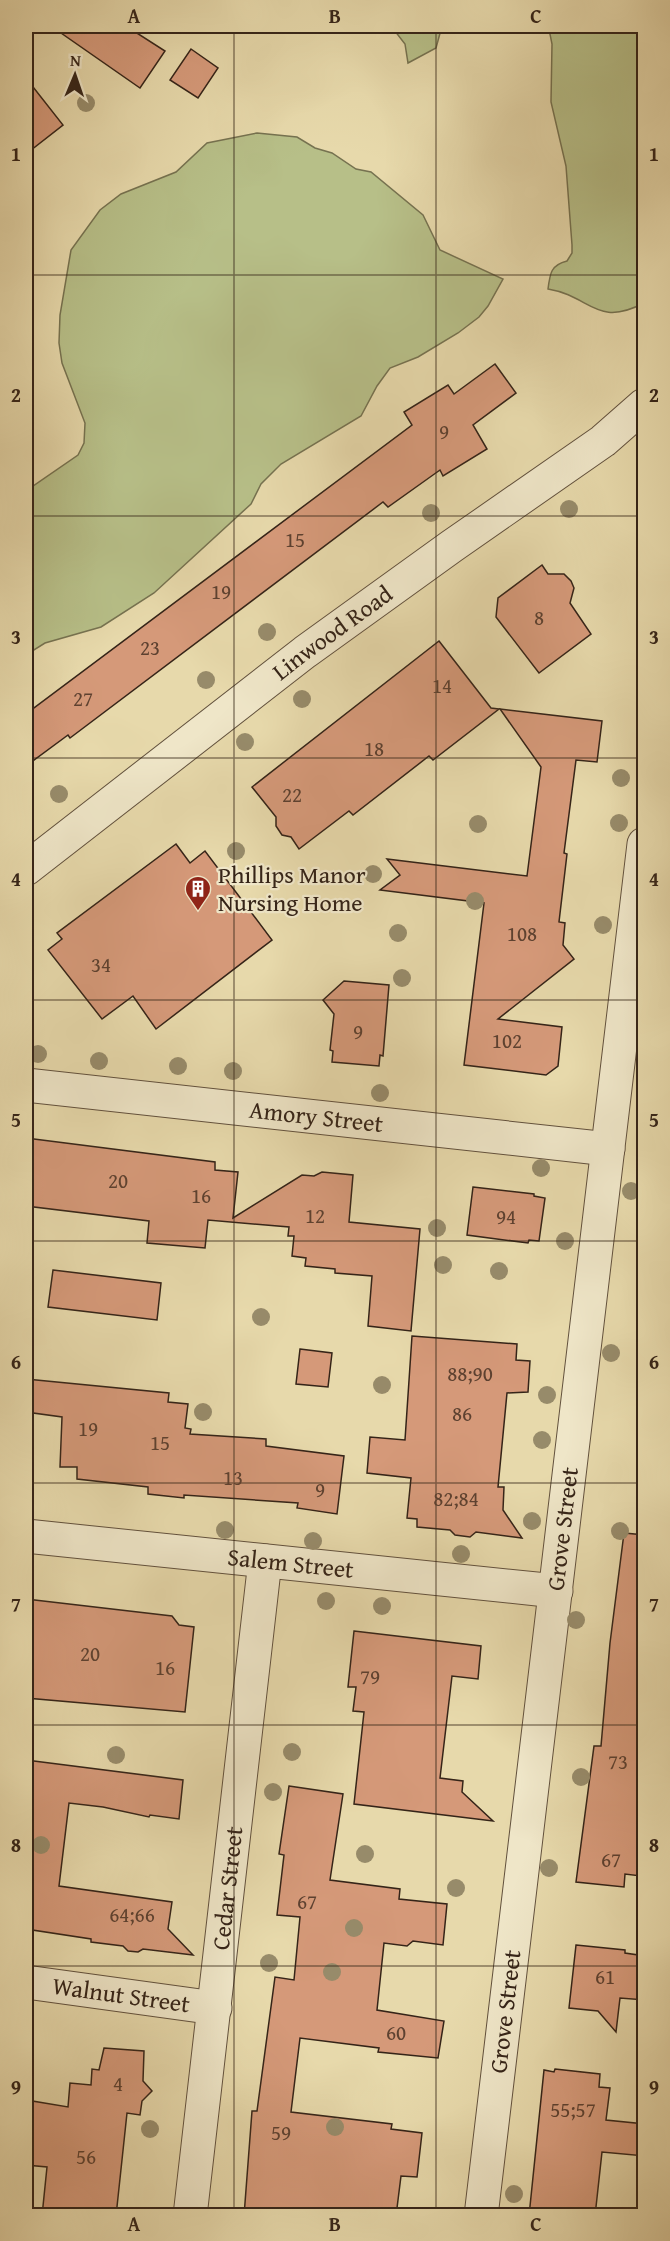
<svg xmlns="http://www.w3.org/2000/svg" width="670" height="2241" font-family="'Gentium Book Plus',serif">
<rect width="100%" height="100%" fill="#e7d9ab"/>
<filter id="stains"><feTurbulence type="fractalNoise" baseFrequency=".00333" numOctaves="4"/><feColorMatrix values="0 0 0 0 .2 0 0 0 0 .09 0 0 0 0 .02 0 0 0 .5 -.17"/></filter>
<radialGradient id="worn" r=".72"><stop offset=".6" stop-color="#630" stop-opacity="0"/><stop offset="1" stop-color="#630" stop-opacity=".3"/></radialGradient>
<g fill="#b7bf88" stroke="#767250" stroke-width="1.5">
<polygon points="391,26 442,26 436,48 408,63 405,44"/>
<path d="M542,26H644V303C596,328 591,296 548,289C550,273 551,265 567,261L572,253V245L566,166L551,102L552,44L550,34Z"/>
<polygon points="257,133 297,137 315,148 332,153 356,169 371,172 423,215 440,250 503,279 488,306 479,317 458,333 418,357 390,368 377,386 361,416 281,464 261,484 251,504 154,593 101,627 45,643 26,655 26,491 78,455 84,443 85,423 62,363 59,343 60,315 71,250 100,210 121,194 176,172 207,143"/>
</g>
<g fill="#d59979" stroke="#352418" stroke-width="1.5">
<polygon points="51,26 126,26 165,51 140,88"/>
<polygon points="191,49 218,68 198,98 170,80"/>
<polygon points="26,78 63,125 26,154"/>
<polygon points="495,364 516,393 473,425 487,449 443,476 440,470 388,507 383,502 70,738 68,735 26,766 26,714 412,425 404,412 448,385 454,394"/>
<polygon points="542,565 548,574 564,574 571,581 574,588 570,603 591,634 539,673 496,617 498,598"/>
<polygon points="439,641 491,708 499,709 433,760 429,756 353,815 349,811 299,849 291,837 282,835 276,826 276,817 252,787"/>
<polygon points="500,709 602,721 597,762 576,760 564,853 567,854 559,922 565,923 563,945 574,959 498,1019 562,1027 558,1066 546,1075 464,1065 484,903 380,890 400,875 387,859 527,876 541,767"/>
<polygon points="176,844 190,863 205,851 272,940 156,1029 133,996 102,1019 48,950 62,939 57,933"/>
<polygon points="344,981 389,985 383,1056 380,1055 379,1066 332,1062 333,1051 330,1050 334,1014 323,1000"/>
<polygon points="26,1138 215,1162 215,1170 238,1172 233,1218 302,1175 314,1176 322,1172 353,1175 349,1222 420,1229 411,1331 368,1326 372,1276 335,1273 335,1269 305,1266 306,1258 292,1256 294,1236 288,1236 289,1227 208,1220 205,1248 147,1243 149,1221 26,1206"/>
<polygon points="473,1187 534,1194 534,1196 545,1198 539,1241 529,1240 528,1243 467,1235"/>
<polygon points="53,1270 161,1283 157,1320 48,1307"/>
<polygon points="412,1336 517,1344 516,1360 530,1361 528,1392 507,1393 498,1487 504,1487 503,1510 522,1538 476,1532 470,1537 455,1535 450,1530 417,1527 417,1519 407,1518 411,1478 367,1473 370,1437 405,1440"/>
<polygon points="300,1349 332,1353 328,1387 296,1384"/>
<polygon points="26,1379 169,1393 168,1402 188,1404 185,1428 191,1429 190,1434 266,1439 266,1446 344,1456 337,1514 297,1508 298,1503 184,1495 184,1498 148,1494 148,1487 77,1479 77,1467 60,1467 62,1417 26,1412"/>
<polygon points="624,1533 645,1535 645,1846 641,1876 625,1874 624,1887 576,1882 594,1746 601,1746 610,1643"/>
<polygon points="26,1599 172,1616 179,1625 194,1627 185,1712 26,1698"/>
<polygon points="354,1631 481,1646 478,1679 452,1676 440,1778 463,1781 462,1792 493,1821 354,1804 364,1712 353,1711 356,1687 348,1687"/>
<polygon points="26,1760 183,1780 179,1819 150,1815 149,1817 103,1807 69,1803 59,1886 172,1902 168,1929 193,1955 143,1949 138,1952 128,1951 123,1946 91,1942 91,1939 26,1929"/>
<polygon points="289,1786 343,1794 330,1880 400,1889 399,1899 447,1904 443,1945 413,1941 407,1946 384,1943 377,2010 444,2021 438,2058 378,2052 379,2048 300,2038 291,2112 392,2124 391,2129 422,2133 417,2177 401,2176 396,2216 244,2216 252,2111 257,2111 275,1977 294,1980 300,1917 277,1915 284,1855 279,1854"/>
<polygon points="576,1945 625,1950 625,1953 645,1956 645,2000 620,1998 616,2032 598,2011 569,2008"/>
<polygon points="104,2048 144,2051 143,2081 152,2091 142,2101 140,2115 127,2113 116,2216 42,2216 47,2167 26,2165 26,2100 68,2107 70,2083 91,2085 92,2069 99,2070"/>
<polygon points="555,2069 600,2074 599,2087 610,2088 606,2120 645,2124 645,2156 602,2152 595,2216 529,2216 544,2070 554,2072"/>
</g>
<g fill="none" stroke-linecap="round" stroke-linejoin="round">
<defs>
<g id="minor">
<path id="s1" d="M26,1085L608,1149"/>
<path id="s2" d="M26,1536L556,1591"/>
<path id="s3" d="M26,1982L215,2008"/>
<path id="s4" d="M190,2216L265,1561"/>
<path id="s5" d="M481,2216L644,844"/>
</g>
<g id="tertiary">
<path id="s6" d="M26,869L305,652L452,546L603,441L644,405"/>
</g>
</defs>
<use href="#minor" stroke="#62513d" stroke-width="35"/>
<use href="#tertiary" stroke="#62513d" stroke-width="35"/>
<use href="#minor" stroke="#efe6c8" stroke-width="33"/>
<use href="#tertiary" stroke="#efe6c8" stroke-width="33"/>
</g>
<g fill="#978b6a">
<circle cx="86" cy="103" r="9"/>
<circle cx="569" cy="509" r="9"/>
<circle cx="431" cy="513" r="9"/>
<circle cx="267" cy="632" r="9"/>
<circle cx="206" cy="680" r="9"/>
<circle cx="302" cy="699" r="9"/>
<circle cx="245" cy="742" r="9"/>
<circle cx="621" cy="778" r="9"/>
<circle cx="59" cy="794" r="9"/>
<circle cx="619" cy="823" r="9"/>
<circle cx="478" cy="824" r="9"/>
<circle cx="236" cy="851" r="9"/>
<circle cx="373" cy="874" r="9"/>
<circle cx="475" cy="901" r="9"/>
<circle cx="603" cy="925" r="9"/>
<circle cx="398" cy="933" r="9"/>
<circle cx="402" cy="978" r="9"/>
<circle cx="38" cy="1054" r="9"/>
<circle cx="99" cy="1061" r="9"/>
<circle cx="178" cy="1066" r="9"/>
<circle cx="233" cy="1071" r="9"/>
<circle cx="380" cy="1093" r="9"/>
<circle cx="541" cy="1168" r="9"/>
<circle cx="631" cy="1191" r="9"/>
<circle cx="437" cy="1228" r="9"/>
<circle cx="565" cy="1241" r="9"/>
<circle cx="443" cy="1265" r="9"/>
<circle cx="499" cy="1271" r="9"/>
<circle cx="261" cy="1317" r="9"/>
<circle cx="611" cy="1353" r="9"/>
<circle cx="382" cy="1385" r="9"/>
<circle cx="547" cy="1395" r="9"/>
<circle cx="203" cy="1412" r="9"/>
<circle cx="542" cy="1440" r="9"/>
<circle cx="532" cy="1521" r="9"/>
<circle cx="225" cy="1530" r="9"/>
<circle cx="620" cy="1531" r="9"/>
<circle cx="313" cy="1541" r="9"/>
<circle cx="461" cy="1554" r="9"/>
<circle cx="326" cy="1601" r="9"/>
<circle cx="382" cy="1606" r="9"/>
<circle cx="576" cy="1620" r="9"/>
<circle cx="292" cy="1752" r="9"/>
<circle cx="116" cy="1755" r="9"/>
<circle cx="581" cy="1777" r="9"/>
<circle cx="273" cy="1792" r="9"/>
<circle cx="41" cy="1845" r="9"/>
<circle cx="365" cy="1854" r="9"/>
<circle cx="549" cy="1868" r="9"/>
<circle cx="456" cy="1888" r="9"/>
<circle cx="354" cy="1928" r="9"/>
<circle cx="269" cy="1963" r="9"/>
<circle cx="332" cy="1972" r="9"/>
<circle cx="335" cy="2127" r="9"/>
<circle cx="150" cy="2129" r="9"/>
<circle cx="514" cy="2194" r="9"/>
</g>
<path fill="none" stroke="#352418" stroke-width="1.5" stroke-opacity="0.55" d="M234,26V2216M436,26V2216M26,275H644M26,516H644M26,758H644M26,1000H644M26,1241H644M26,1483H644M26,1725H644M26,1966H644"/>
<defs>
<symbol id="building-pin" viewBox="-11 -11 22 30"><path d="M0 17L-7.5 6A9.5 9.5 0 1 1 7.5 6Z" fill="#8f2418" stroke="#efe6c8"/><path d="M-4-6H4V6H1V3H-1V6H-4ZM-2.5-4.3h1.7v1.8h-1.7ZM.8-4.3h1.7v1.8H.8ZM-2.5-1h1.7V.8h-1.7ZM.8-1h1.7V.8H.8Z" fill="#fff"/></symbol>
</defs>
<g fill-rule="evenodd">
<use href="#building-pin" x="183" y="874" width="30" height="40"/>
</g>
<g text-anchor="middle" stroke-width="4.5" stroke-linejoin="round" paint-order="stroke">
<g font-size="21" fill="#5d4130">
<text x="444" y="439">9</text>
<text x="295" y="547">15</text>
<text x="221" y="599">19</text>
<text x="539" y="625">8</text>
<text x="150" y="655">23</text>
<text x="442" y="693">14</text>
<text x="83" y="706">27</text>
<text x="374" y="756">18</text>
<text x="292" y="802">22</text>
<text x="522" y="941">108</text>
<text x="101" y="972">34</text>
<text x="358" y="1039">9</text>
<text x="507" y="1048">102</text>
<text x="118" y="1188">20</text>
<text x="201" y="1203">16</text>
<text x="315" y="1223">12</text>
<text x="506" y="1224">94</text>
<text x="470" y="1381">88;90</text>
<text x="462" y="1421">86</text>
<text x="88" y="1436">19</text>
<text x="160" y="1450">15</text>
<text x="233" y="1485">13</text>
<text x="320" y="1497">9</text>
<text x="456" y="1506">82;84</text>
<text x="90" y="1661">20</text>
<text x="165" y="1675">16</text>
<text x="370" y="1684">79</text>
<text x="618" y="1769">73</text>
<text x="611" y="1867">67</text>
<text x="307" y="1909">67</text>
<text x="132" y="1922">64;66</text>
<text x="605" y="1984">61</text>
<text x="396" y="2040">60</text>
<text x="118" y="2091">4</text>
<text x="573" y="2117">55;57</text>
<text x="281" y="2140">59</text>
<text x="86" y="2164">56</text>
</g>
<g font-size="24" fill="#352418" stroke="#efe6c8">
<text dy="8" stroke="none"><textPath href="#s6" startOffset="387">Linwood Road</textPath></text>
<text dy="8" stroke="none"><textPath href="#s1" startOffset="292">Amory Street</textPath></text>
<text dy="8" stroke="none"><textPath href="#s5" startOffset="692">Grove Street</textPath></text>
<text dy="8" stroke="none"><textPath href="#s2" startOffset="266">Salem Street</textPath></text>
<text dy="8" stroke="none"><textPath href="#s4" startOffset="330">Cedar Street</textPath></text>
<text dy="8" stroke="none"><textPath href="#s3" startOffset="96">Walnut Street</textPath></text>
<text dy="8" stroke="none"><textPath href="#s5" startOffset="206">Grove Street</textPath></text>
</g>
<g font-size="24" fill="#352418" stroke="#efe6c8" text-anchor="start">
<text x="218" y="883">Phillips Manor<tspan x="218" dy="28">Nursing Home</tspan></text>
</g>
</g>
<rect width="670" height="2241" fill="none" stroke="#e7d9ab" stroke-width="66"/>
<g transform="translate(75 75) rotate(2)" stroke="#efe6c8" stroke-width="4.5" paint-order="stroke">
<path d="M0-4.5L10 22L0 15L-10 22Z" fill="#352418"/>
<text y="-9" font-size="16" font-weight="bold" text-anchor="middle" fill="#352418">N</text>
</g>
<rect x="33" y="33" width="604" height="2175" fill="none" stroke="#352418" stroke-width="2"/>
<g font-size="20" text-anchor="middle" font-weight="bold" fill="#352418">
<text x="134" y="23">A</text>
<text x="335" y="23">B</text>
<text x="536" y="23">C</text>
<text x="16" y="161">1</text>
<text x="654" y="161">1</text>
<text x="16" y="402">2</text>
<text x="654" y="402">2</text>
<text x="16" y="644">3</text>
<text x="654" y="644">3</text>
<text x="16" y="886">4</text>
<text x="654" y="886">4</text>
<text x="16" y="1127">5</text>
<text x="654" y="1127">5</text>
<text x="16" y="1369">6</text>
<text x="654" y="1369">6</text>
<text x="16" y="1611">7</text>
<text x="654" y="1611">7</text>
<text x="16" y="1852">8</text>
<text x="654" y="1852">8</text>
<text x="16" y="2094">9</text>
<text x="654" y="2094">9</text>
<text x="134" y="2231">A</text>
<text x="335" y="2231">B</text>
<text x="536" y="2231">C</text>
</g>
<rect width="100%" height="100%" filter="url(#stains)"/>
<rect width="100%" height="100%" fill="url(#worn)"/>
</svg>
